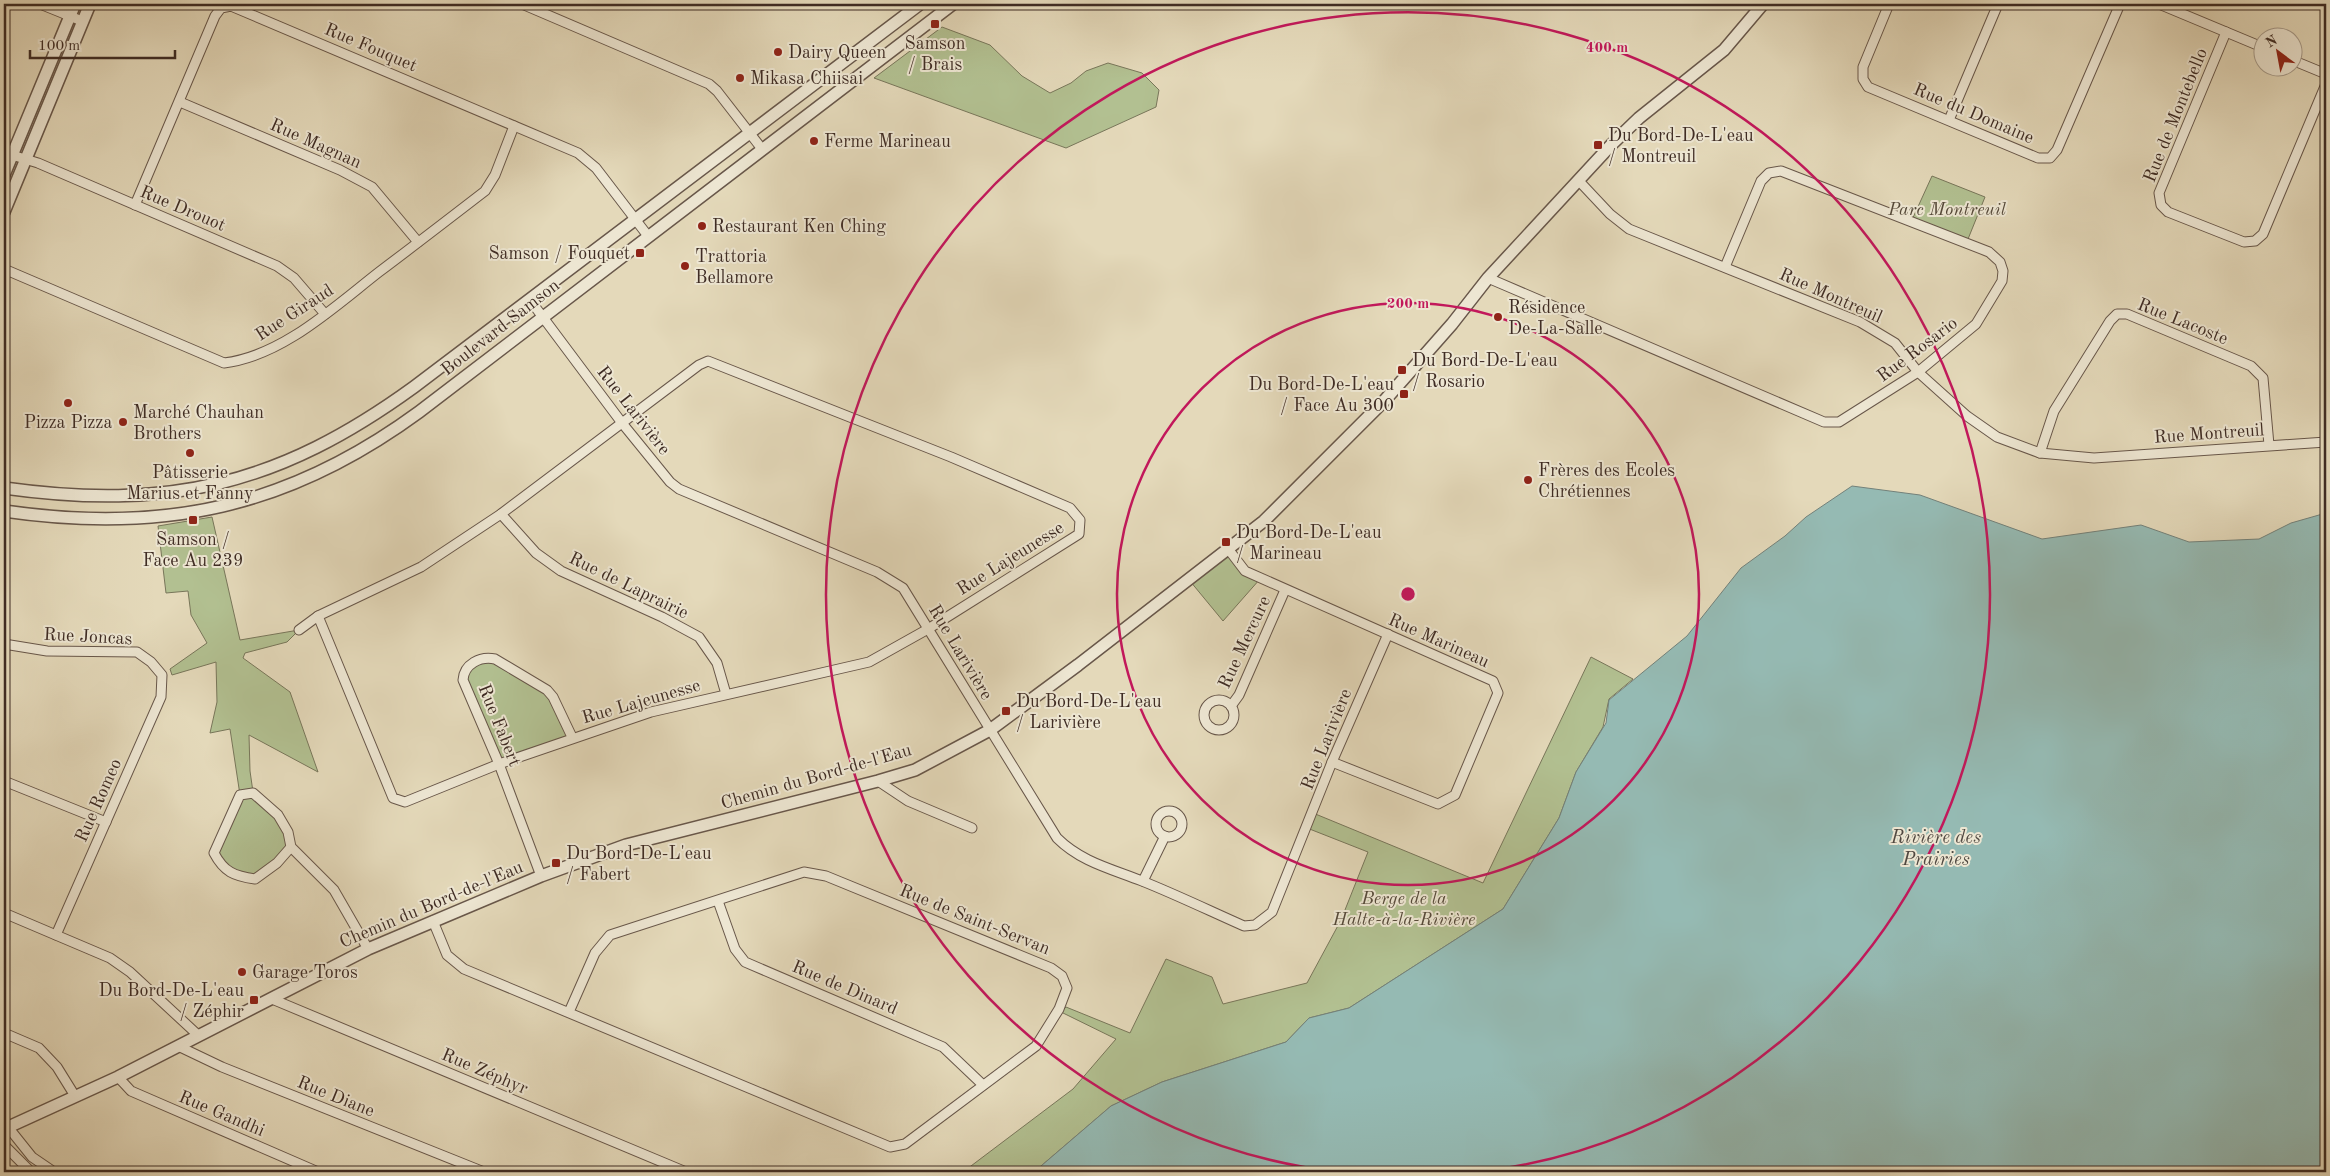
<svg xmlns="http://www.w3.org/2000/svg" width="2330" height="1176" font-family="'Old Standard TT',serif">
<rect width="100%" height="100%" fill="#e4d9ba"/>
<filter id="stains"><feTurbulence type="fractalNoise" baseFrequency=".004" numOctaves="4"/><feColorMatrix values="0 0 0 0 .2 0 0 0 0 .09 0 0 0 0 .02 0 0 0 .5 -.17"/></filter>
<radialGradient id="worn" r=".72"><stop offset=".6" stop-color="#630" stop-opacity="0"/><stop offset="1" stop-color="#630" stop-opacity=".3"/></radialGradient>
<g fill="#b2c091" stroke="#78765a">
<polygon points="942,27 990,45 1022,76 1050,93 1071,83 1086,71 1108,63 1142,73 1159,90 1156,107 1066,148 874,78"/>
<polygon points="1932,176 1985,197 1966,244 1911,222"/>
<polygon points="212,517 240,640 299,630 287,642 245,653 243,658 290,692 318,772 249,735 250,771 253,792 278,815 291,847 255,879 237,877 214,853 240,795 230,729 210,733 217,702 216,662 172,675 170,669 207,643 191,615 188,591 166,593 158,526"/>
<polygon points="1229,550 1245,571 1260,579 1223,621 1190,581"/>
<polygon points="487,657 547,690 572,737 499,764 464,672"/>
<polygon points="1591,657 1633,679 1609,699 1603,727 1576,772 1559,818 1503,909 1349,1008 1309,1018 1286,1042 1162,1082 1111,1106 1034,1172 963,1172 1073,1089 1116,1039 1061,1012 1066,1007 1130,1033 1166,959 1212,977 1223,1004 1307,983 1341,920 1368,852 1307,828 1313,813 1483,883"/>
</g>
<polygon fill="#95bab3" stroke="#73817a" points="1852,486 1920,495 2042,539 2141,525 2189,542 2259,539 2291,523 2326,513 2326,1172 1034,1172 1111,1106 1162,1082 1286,1042 1309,1018 1349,1008 1503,909 1559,818 1576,772 1606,723 1609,700 1687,636 1741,568 1785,536 1806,517"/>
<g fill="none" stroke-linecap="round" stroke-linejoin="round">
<defs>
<g id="minor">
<polyline points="40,4 82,21"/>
<polyline points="522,4 709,84 717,91 762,149"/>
<polyline points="1889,4 1863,67 1863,79 1868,87 2038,158 2050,158 2057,150 2120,4"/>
<polyline points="2159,4 2262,47"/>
<polyline points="2226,32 2159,193 2161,205 2168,212 2244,242 2255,241 2263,234 2326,84"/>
<polyline points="2292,60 2326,74"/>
<polyline points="180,102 340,170 372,187 418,242"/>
<polyline points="1949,120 1998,4"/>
<polyline points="12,155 38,163 277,266 294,278 325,314"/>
<polyline points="1579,181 1610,214 1629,229 1860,322 1895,343 1918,372 1967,416 1997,437 2040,453 2094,458 2326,442"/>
<polyline points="135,205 215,16 221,8 231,6 578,153 596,168 648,236"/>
<path d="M4,269L224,363C282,356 334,307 379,272C415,245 450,218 485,191L495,175L514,126"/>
<polyline points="1488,278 1824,422 1839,422 1918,372 1976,324 2002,281 2003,271 2000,262 1989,252 1781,171 1769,173 1761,181 1725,267"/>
<path d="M530,300L622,423L670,482L679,489L877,572L903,588L1057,838C1081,862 1112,869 1142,881C1177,895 1210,911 1244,926L1255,925L1272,912L1332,762L1388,634"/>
<polygon points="708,361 951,457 1070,508 1080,520 1079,534 928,629 869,662 651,712 499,764 405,802 393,798 318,616 421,567 501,514 699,365"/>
<polyline points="2040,453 2054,411 2110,321 2117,314 2127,314 2251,366 2263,378 2269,445"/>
<polyline points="501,514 536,553 561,571 662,617 699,637 717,663 726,694"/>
<polyline points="1229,550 1245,571 1493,681 1498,693 1455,795 1438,804 1332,762"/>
<polyline points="299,630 318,616"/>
<polyline points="4,644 47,651 137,652 151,662 162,675 161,697 56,935"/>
<circle cx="1219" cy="715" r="15"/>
<polyline points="1231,706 1239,695 1285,590"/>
<polyline points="4,781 106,822"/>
<polyline points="878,781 908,801 972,828"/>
<circle cx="1169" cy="824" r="13"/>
<path d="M291,847L277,863L255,879C234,876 224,872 214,853L240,795L253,793L278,815L288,832L291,847L334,890L368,949"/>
<path d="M541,876L499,764L463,680C464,664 480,656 495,659L547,690L553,697L572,737"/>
<polyline points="1143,881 1165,836"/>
<polyline points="718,901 735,949 745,962 943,1047 983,1085"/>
<polyline points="4,913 110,958 130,972 199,1036"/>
<polyline points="433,921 447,955 464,969 890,1147 905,1144 1036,1046 1059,1009 1067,988 1062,976 1051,968 826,876 804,872 610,935 595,953 569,1012"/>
<polyline points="272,999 686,1172"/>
<polyline points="4,1033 39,1048 57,1067 75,1096"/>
<polyline points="178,1046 222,1067 484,1172"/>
<polyline points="118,1077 131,1091 318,1172"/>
<polyline points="8,1127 32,1157 54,1172"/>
<polyline points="4,1145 31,1172"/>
</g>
<g id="tertiary">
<polyline points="4,175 75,4"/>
<polyline points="4,212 90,4"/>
<path d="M4,488C169,511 279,485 414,387L920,4"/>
<path d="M4,511C163,534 288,508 419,412L953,4"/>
<polyline points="4,1129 118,1077 368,949 541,876 626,845 878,781 915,770 990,730 1078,665 1264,521 1385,400 1452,324 1488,278 1612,144 1639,118 1724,50 1763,4"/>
</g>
</defs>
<use href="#minor" stroke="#68574a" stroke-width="11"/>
<use href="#tertiary" stroke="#68574a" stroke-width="14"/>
<use href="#minor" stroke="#ede6d2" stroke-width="9"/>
<use href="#tertiary" stroke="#ede6d2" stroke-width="11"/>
</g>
<g fill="none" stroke="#c2185b" stroke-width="2.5">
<circle cx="1408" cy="594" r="291"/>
<path d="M1337 1172A582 582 0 1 1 1479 1172"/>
</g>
<g fill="#8f2418" stroke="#ede6d2" stroke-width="2">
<rect x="930" y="19" width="10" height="10" rx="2.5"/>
<circle cx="778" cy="52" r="5"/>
<circle cx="740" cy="78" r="5"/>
<circle cx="814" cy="141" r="5"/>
<rect x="1593" y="140" width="10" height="10" rx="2.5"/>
<circle cx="702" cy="226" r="5"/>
<rect x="635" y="248" width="10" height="10" rx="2.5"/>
<circle cx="685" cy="266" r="5"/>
<circle cx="1498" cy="317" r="5"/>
<rect x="1397" y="365" width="10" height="10" rx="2.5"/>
<rect x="1399" y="389" width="10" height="10" rx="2.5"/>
<circle cx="68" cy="403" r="5"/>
<circle cx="123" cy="422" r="5"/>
<circle cx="190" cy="453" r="5"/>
<circle cx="1528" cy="480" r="5"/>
<rect x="188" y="515" width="10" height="10" rx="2.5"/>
<rect x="1221" y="537" width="10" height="10" rx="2.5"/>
<rect x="1001" y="706" width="10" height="10" rx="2.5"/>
<rect x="551" y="858" width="10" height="10" rx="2.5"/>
<circle cx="242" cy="972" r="5"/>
<rect x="249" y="995" width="10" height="10" rx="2.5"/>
</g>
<g text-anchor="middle" stroke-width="4" stroke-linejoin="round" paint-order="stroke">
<g font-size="18" fill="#3f2c24" stroke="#ede6d2" text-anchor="start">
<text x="935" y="49" text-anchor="middle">Samson<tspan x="935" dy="21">/ Brais</tspan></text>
<text x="788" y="58">Dairy Queen</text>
<text x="750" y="84">Mikasa Chiisai</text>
<text x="1608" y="141">Du Bord-De-L'eau<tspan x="1608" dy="21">/ Montreuil</tspan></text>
<text x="824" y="147">Ferme Marineau</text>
<text x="712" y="232">Restaurant Ken Ching</text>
<text x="630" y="259" text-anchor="end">Samson / Fouquet</text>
<text x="695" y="262">Trattoria<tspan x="695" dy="21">Bellamore</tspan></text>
<text x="1508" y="313">Résidence<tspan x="1508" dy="21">De-La-Salle</tspan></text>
<text x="1412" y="366">Du Bord-De-L'eau<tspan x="1412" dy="21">/ Rosario</tspan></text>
<text x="1394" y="390" text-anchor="end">Du Bord-De-L'eau<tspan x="1394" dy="21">/ Face Au 300</tspan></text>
<text x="133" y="418">Marché Chauhan<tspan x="133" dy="21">Brothers</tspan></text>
<text x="68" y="428" text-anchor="middle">Pizza Pizza</text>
<text x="1538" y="476">Frères des Ecoles<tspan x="1538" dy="21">Chrétiennes</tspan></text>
<text x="190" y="478" text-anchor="middle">Pâtisserie<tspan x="190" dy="21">Marius et Fanny</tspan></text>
<text x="1236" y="538">Du Bord-De-L'eau<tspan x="1236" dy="21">/ Marineau</tspan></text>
<text x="193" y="545" text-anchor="middle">Samson /<tspan x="193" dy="21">Face Au 239</tspan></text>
<text x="1016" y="707">Du Bord-De-L'eau<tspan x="1016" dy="21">/ Larivière</tspan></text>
<text x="566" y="859">Du Bord-De-L'eau<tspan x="566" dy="21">/ Fabert</tspan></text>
<text x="252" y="978">Garage Toros</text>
<text x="244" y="996" text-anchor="end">Du Bord-De-L'eau<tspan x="244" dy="21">/ Zéphir</tspan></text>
</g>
<g font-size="18" fill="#3f2c24" stroke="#ede6d2">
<text transform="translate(371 47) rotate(23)" y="6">Rue Fouquet</text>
<text transform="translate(1974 113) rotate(23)" y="6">Rue du Domaine</text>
<text transform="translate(2175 115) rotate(-68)" y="6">Rue de Montebello</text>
<text transform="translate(316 143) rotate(24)" y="6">Rue Magnan</text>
<text transform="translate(183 208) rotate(23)" y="6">Rue Drouot</text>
<text transform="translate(1831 295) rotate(24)" y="6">Rue Montreuil</text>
<text transform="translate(294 312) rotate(-33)" y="6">Rue Giraud</text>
<text transform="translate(2183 321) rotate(22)" y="6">Rue Lacoste</text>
<text transform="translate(500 327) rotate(-38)" y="6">Boulevard Samson</text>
<text transform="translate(1917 349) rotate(-37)" y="6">Rue Rosario</text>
<text transform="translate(634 410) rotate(52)" y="6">Rue Larivière</text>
<text transform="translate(2209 433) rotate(-4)" y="6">Rue Montreuil</text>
<text transform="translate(1010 558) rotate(-32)" y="6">Rue Lajeunesse</text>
<text transform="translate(629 585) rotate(26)" y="6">Rue de Laprairie</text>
<text transform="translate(88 636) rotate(3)" y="6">Rue Joncas</text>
<text transform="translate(1439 640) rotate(24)" y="6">Rue Marineau</text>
<text transform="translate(1244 642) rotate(-65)" y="6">Rue Mercure</text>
<text transform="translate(961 652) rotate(59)" y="6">Rue Larivière</text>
<text transform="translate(641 701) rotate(-16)" y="6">Rue Lajeunesse</text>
<text transform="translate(500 725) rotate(68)" y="6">Rue Fabert</text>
<text transform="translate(1326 739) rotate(-68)" y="6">Rue Larivière</text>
<text transform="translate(816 776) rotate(-16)" y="6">Chemin du Bord-de-l'Eau</text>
<text transform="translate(98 800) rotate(-66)" y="6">Rue Romeo</text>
<text transform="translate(431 904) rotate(-23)" y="6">Chemin du Bord-de-l'Eau</text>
<text transform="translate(975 919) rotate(22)" y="6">Rue de Saint-Servan</text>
<text transform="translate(845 987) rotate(23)" y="6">Rue de Dinard</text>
<text transform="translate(485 1071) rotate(23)" y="6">Rue Zéphyr</text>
<text transform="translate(336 1096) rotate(22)" y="6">Rue Diane</text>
<text transform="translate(222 1113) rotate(23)" y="6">Rue Gandhi</text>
</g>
<g font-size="18" font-style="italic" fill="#564a3a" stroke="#ede6d2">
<text x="1947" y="215">Parc Montreuil</text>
<text x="1404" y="904">Berge de la<tspan x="1404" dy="21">Halte-à-la-Rivière</tspan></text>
</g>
<g font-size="19" font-style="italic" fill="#504841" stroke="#ede6d2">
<text x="1936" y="843">Rivière des<tspan x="1936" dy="22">Prairies</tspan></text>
</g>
</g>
<circle cx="1408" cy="594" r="8" fill="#c2185b" stroke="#ede6d2" stroke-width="2.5"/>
<g font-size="15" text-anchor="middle" font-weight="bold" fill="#c2185b" stroke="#ede6d2" stroke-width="4" stroke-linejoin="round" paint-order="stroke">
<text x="1607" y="52">400 m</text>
<text x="1408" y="308">200 m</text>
</g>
<rect width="2330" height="1176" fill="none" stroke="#e4d9ba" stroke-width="20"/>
<rect x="5" y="5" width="2320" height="1166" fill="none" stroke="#3f2c24" stroke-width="2.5"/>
<rect x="10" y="10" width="2310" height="1156" fill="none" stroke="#3f2c24"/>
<g transform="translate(2278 52) rotate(328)"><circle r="24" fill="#ede6d2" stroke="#a79c8c"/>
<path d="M0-4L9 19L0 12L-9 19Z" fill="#8f2418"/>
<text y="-8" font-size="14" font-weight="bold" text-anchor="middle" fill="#3f2c24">N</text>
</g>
<path d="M30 50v8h145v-8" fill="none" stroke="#3f2c24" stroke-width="2.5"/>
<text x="38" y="50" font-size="15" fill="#3f2c24" stroke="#ede6d2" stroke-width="4" paint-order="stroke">100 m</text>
<rect width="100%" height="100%" filter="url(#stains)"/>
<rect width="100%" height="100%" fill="url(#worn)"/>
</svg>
